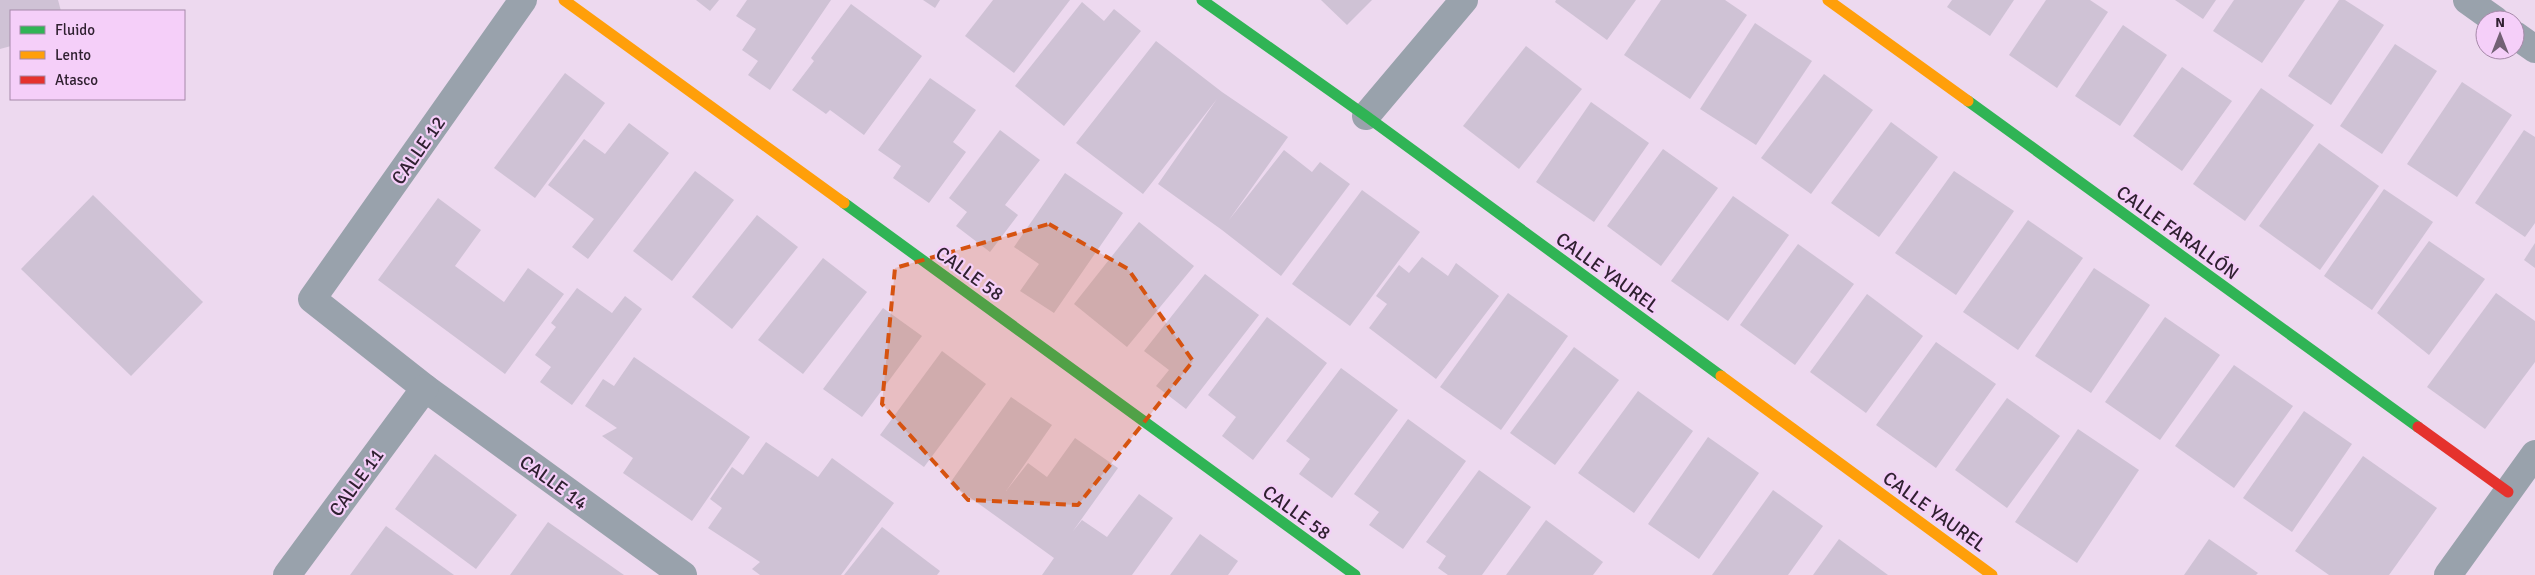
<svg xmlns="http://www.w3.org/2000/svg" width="2535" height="575" font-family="Signika,sans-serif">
<rect width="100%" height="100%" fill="#edd9ef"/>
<g fill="#cfc2d5">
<polygon points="0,0 58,0 61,11 11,11 11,46 0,49"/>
<polygon points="696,0 719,0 710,11"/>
<polygon points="747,0 831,0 770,90 748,75 758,61 742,50 756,29 736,16"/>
<polygon points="923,0 940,0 935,8"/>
<polygon points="993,0 1070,0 1014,73 965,36"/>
<polygon points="1321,0 1372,0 1347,25"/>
<polygon points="1556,0 1636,0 1607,40 1555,2"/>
<polygon points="1661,0 1725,0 1747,15 1690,99 1624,55"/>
<polygon points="1952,0 2014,0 1990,36 1947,7"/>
<polygon points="2046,0 2090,0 2108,12 2057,88 2009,55"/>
<polygon points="2175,0 2216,0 2203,19"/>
<polygon points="2234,0 2305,0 2262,63 2213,31"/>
<polygon points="2339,0 2345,0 2384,25 2331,105 2288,76"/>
<polygon points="1082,2 1104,21 1114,9 1141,31 1064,126 1015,86"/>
<polygon points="851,4 922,56 864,135 830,110 826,114 792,90 814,61 811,58"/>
<polygon points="1755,23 1812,61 1756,145 1700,109"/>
<polygon points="2123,25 2167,55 2120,126 2075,96"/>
<polygon points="1156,41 1222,92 1288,137 1229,220 1284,150 1312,172 1320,162 1350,184 1281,276 1222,230 1158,184 1217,99 1143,194 1076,143"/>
<polygon points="2395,44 2437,71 2382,154 2340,126"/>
<polygon points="1526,46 1582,89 1519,169 1463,126"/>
<polygon points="2182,67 2232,101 2182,171 2133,136"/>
<polygon points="565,73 605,103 535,198 494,168"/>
<polygon points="1824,74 1873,110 1811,194 1761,158"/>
<polygon points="930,78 976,110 953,142 966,152 929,203 893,178 901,166 878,150"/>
<polygon points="2462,82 2512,115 2457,197 2407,164"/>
<polygon points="2261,88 2314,125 2245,221 2193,184"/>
<polygon points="1591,102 1649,143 1594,222 1536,182"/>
<polygon points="1891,122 1938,157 1879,237 1831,203"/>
<polygon points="629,123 669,153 588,259 572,247 594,219 548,185 584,139 605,154"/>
<polygon points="1000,130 1040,160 1005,205 1018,215 990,252 956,226 967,212 949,198"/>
<polygon points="2524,130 2535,137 2535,223 2525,237 2475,203"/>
<polygon points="2319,143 2379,186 2320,270 2259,226"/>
<polygon points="1663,149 1718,188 1661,266 1607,226"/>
<polygon points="695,171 734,200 672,281 633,251"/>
<polygon points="1954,171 2014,211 1956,295 1895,253"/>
<polygon points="1065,173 1123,213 1054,313 1020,291 1039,264 1014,247"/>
<polygon points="2384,189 2433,222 2372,310 2324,276"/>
<polygon points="1362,190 1420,232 1350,326 1292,284"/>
<polygon points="93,195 203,302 131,376 21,269"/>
<polygon points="1733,196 1789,235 1728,321 1671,281"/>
<polygon points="438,198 481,230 455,266 504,302 528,268 564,294 505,374 378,280"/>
<polygon points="757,215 798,247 732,329 692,297"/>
<polygon points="2028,220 2083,258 2018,350 1963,312"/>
<polygon points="1139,222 1194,266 1127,347 1074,304"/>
<polygon points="2429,241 2485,279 2429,355 2377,313"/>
<polygon points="2535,243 2535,268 2524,260"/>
<polygon points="1798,244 1854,284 1795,365 1740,325"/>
<polygon points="1422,257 1448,276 1456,263 1499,296 1436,379 1369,328 1387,304 1376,296 1399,265 1409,273"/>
<polygon points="823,258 867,292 803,374 758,340"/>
<polygon points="2094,268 2150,305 2091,393 2035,356"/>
<polygon points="1205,274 1259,315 1186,409 1156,386 1169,370 1144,351"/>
<polygon points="577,288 612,313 625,296 642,309 572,405 540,382 551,367 535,355 556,327 551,323"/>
<polygon points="1508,293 1568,336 1501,430 1440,387"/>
<polygon points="2496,293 2535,321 2535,362 2485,429 2427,387"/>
<polygon points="1867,294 1923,336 1866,413 1810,372"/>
<polygon points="883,308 922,336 862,417 823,389"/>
<polygon points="1267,317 1327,363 1253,460 1222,436 1236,417 1208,395"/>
<polygon points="2165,317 2220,355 2160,440 2105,402"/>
<polygon points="1936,342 1996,384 1936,468 1876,425"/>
<polygon points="1574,347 1619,380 1555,465 1510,433"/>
<polygon points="942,351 986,384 924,467 880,435"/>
<polygon points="634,357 750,437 692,521 623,473 633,458 602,436 617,428 585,406 603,379 614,386"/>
<polygon points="2234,365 2293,406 2234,488 2175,446"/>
<polygon points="1341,368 1398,410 1332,498 1299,474 1310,459 1286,441"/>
<polygon points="1638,391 1693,431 1634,513 1578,473"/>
<polygon points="1011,397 1052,425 1006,491 1028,463 1047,477 1075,438 1118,468 1073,531 1082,520 1107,537 1139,494 1173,518 1132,575 1042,575 1054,558 950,483"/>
<polygon points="2007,398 2060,436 2007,508 1955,470"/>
<polygon points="2304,411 2352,444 2292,532 2243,498"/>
<polygon points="1408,419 1466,461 1403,549 1369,525 1379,512 1354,494"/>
<polygon points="2078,429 2139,470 2077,563 2015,522"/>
<polygon points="1708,437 1759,473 1699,559 1648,524"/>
<polygon points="766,442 818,477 832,458 894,503 841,575 760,575 752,569 760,562 708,528 722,508 710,499 732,467 743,475"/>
<polygon points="435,454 517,515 476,569 395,509"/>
<polygon points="2363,456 2437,508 2389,575 2329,575 2295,551"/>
<polygon points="1479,470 1531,507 1482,575 1448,575 1438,568 1446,556 1426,542"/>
<polygon points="1773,490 1823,526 1788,575 1712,575"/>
<polygon points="1546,520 1603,562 1593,575 1506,575"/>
<polygon points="548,522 624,575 510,575"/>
<polygon points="386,526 454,575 350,575"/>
<polygon points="882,527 940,571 937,575 844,575"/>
<polygon points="1200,534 1238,561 1228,575 1170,575"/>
<polygon points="1839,539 1888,575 1813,575"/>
<polygon points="2209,539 2258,573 2256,575 2184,575"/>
</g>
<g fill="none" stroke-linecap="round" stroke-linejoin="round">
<g stroke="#99a2ac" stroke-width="28">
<polyline points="523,0 312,299 425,388 683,575"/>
<polyline points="2467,0 2495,20"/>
<polyline points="2515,35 2535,49"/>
<polyline points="1366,116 1464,0"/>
<polyline points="287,575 425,388"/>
<polyline points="2448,575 2535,454"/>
</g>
<g stroke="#30b455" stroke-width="11">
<polyline points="1202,0 1366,116 1721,376"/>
<polyline points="1968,101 2418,427"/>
<polyline points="844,203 1355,575"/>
</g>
<g stroke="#ff9f0a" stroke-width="11">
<polyline points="564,0 844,203"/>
<polyline points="1828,0 1968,101"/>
<polyline points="1721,376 1992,575"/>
</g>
<polyline stroke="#e5322d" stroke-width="11" points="2418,427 2508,492"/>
</g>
<path fill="#d65310" fill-opacity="0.2" stroke="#d65310" stroke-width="4" stroke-dasharray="10 6" stroke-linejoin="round" d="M1049,224L1128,269L1193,361L1078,505L968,500L882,404L895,268Z"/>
<g text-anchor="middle" stroke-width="4.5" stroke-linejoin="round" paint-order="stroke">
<g font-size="19" fill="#302131" stroke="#f5cff9">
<text transform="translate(418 150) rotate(-55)" y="7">CALLE 12</text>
<text transform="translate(2178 232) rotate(36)" y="7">CALLE FARALLÓN</text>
<text transform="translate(1608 272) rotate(36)" y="7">CALLE YAUREL</text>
<text transform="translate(970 273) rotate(36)" y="7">CALLE 58</text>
<text transform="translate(356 482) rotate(-54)" y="7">CALLE 11</text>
<text transform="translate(554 482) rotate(36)" y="7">CALLE 14</text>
<text transform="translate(1935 511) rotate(36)" y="7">CALLE YAUREL</text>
<text transform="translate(1297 512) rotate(36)" y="7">CALLE 58</text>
</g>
</g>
<rect x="10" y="10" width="175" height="90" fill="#f5cff9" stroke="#a689a9"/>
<rect x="20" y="26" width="25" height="8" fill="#30b455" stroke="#a689a9"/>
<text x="55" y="35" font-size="15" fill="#302131">Fluido</text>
<rect x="20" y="51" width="25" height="8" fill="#ff9f0a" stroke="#a689a9"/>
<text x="55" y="60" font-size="15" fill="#302131">Lento</text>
<rect x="20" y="76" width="25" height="8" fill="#e5322d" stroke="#a689a9"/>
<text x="55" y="85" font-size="15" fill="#302131">Atasco</text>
<g transform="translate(2500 35)"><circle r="24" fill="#f5cff9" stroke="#a689a9"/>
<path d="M0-4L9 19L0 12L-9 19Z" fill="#726174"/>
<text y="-8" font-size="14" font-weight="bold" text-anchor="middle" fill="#302131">N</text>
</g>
</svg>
